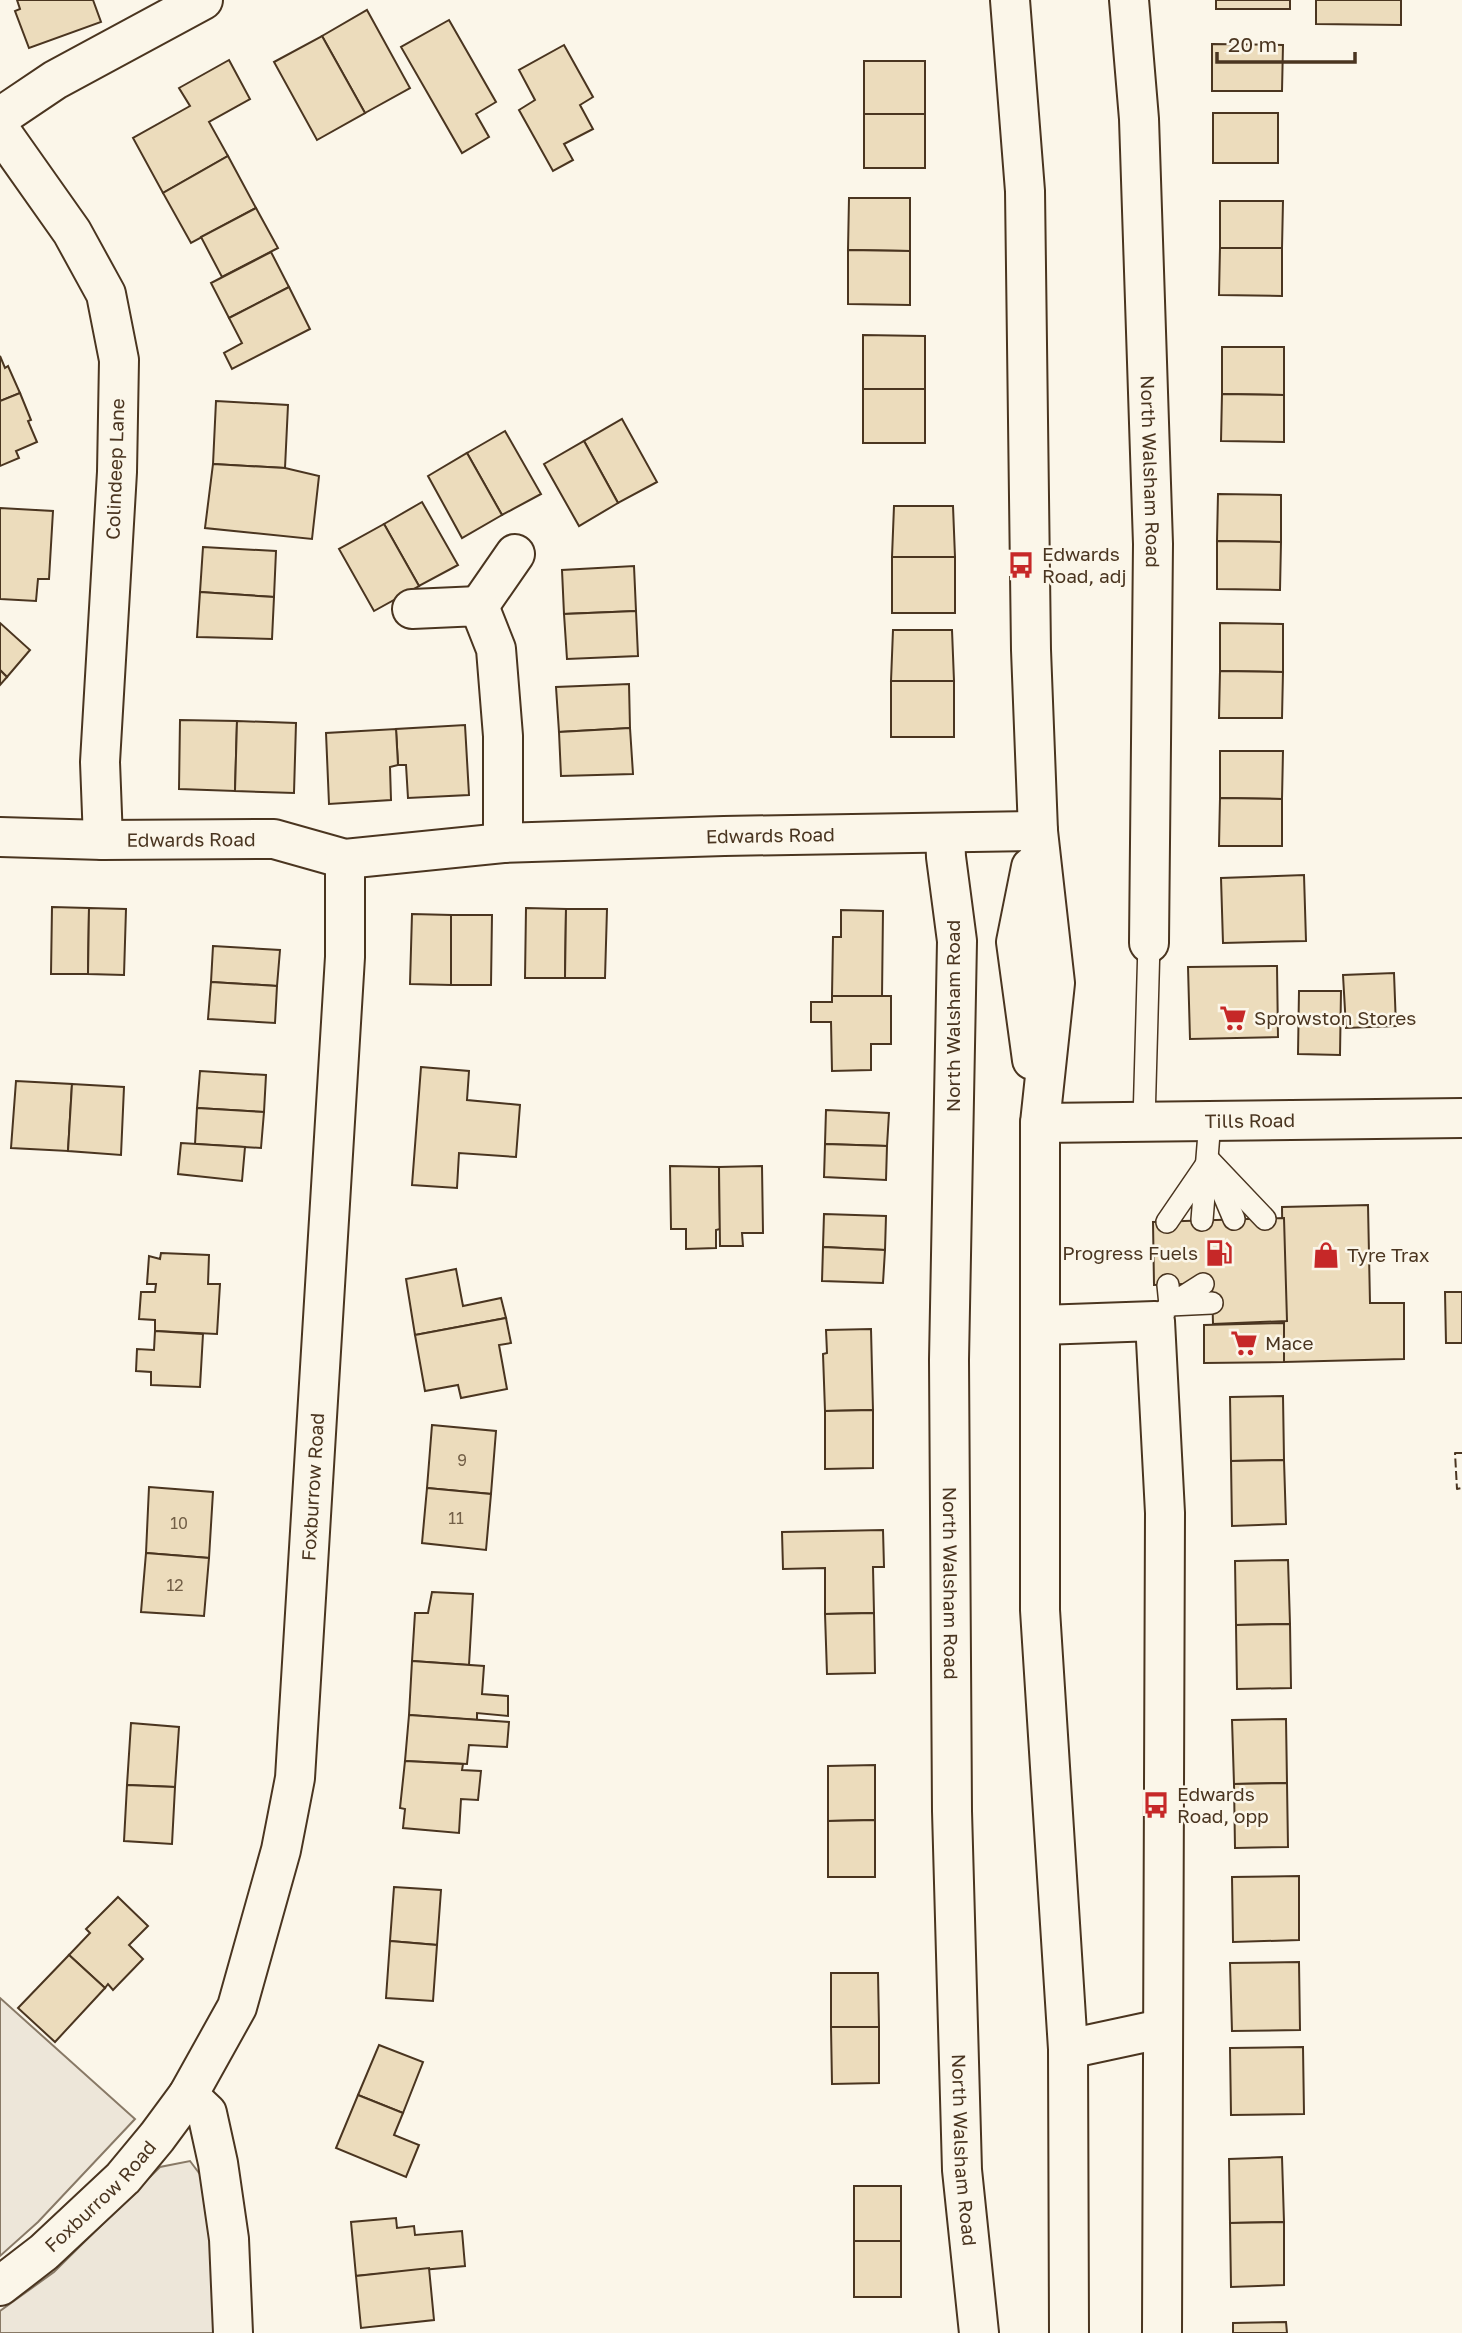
<svg xmlns="http://www.w3.org/2000/svg" width="1462" height="2333" font-family="'Golos Text',sans-serif">
<rect width="100%" height="100%" fill="#fbf6e9"/>
<g fill="#ede6d9" stroke="#887966" stroke-width="2">
<polygon points="0,1998 135,2119 38,2222 0,2256"/>
<polygon points="190,2161 208,2185 221,2333 0,2333 0,2311 54,2272 160,2167"/>
</g>
<g fill="#ecdcbc" stroke="#4a3520" stroke-width="2">
<polygon points="17,0 93,0 101,22 29,48 15,11 20,9"/>
<rect x="1216" y="0" width="74" height="9"/>
<polygon points="1316,0 1401,0 1401,25 1316,24"/>
<polygon points="367,10 410,88 365,113 322,36"/>
<polygon points="449,20 496,102 476,114 489,137 462,153 401,47"/>
<polygon points="322,36 365,113 317,140 274,62"/>
<polygon points="1212,44 1283,45 1282,91 1212,91"/>
<polygon points="564,45 593,97 580,105 593,129 564,144 573,160 553,171 519,110 535,100 519,70"/>
<polygon points="229,60 250,99 209,122 228,156 163,193 133,138 190,106 179,88"/>
<rect x="864" y="61" width="61" height="53"/>
<rect x="1213" y="113" width="65" height="50"/>
<rect x="864" y="114" width="61" height="54"/>
<polygon points="228,156 256,208 191,243 163,193"/>
<polygon points="849,198 910,198 910,251 848,250"/>
<polygon points="1220,201 1283,201 1282,248 1220,248"/>
<polygon points="256,208 278,248 222,277 201,237"/>
<polygon points="1220,248 1282,248 1282,296 1219,295"/>
<polygon points="848,250 910,251 910,305 848,304"/>
<polygon points="271,252 289,287 229,318 211,283"/>
<polygon points="289,287 310,329 232,369 224,353 242,343 229,318"/>
<polygon points="863,335 925,336 925,389 863,389"/>
<polygon points="1222,347 1284,347 1284,395 1222,394"/>
<polygon points="0,356 5,368 8,366 20,393 0,401"/>
<rect x="863" y="389" width="62" height="54"/>
<polygon points="20,393 31,420 28,421 37,442 16,451 19,458 0,466 0,401"/>
<polygon points="1222,394 1284,395 1284,442 1221,441"/>
<polygon points="216,401 288,405 285,468 213,464"/>
<polygon points="622,419 657,482 618,503 584,441"/>
<polygon points="505,431 541,494 502,515 467,453"/>
<polygon points="584,441 618,503 579,526 544,464"/>
<polygon points="467,453 502,515 462,538 428,476"/>
<polygon points="213,464 285,468 319,476 312,539 205,528"/>
<polygon points="1218,494 1281,495 1281,542 1217,541"/>
<polygon points="422,502 458,565 419,586 384,524"/>
<polygon points="894,506 953,506 955,557 892,557"/>
<polygon points="0,508 53,511 49,579 38,579 36,601 0,599"/>
<polygon points="384,524 419,586 374,611 339,549"/>
<polygon points="1217,541 1281,542 1280,590 1217,589"/>
<polygon points="203,547 276,551 274,597 200,592"/>
<rect x="892" y="557" width="63" height="56"/>
<polygon points="634,566 636,611 564,614 562,570"/>
<polygon points="200,592 274,597 272,639 197,637"/>
<polygon points="636,611 638,656 567,659 564,614"/>
<polygon points="0,623 30,650 7,677 0,670"/>
<polygon points="1220,623 1283,624 1283,672 1220,671"/>
<polygon points="893,630 952,630 954,681 891,681"/>
<polygon points="0,670 7,677 0,685"/>
<polygon points="1220,671 1283,672 1282,718 1219,718"/>
<rect x="891" y="681" width="63" height="56"/>
<polygon points="629,684 630,728 559,732 556,687"/>
<polygon points="180,720 237,721 235,791 179,789"/>
<polygon points="237,721 296,723 294,793 235,791"/>
<polygon points="465,725 469,795 408,798 406,765 398,765 396,729"/>
<polygon points="630,728 633,774 561,776 559,732"/>
<polygon points="396,729 398,765 390,767 391,800 329,804 326,733"/>
<polygon points="1220,751 1283,751 1282,799 1220,798"/>
<polygon points="1220,798 1282,799 1282,846 1219,846"/>
<polygon points="1304,875 1306,941 1223,943 1221,878"/>
<polygon points="52,907 89,908 88,974 51,974"/>
<polygon points="89,908 126,909 124,975 88,974"/>
<polygon points="526,908 566,909 565,978 525,978"/>
<polygon points="566,909 607,909 605,978 565,978"/>
<polygon points="841,910 883,911 882,997 832,996 833,937 841,937"/>
<polygon points="412,914 451,915 451,985 410,984"/>
<polygon points="451,915 492,915 491,985 451,985"/>
<polygon points="213,946 280,950 277,986 211,982"/>
<polygon points="1277,966 1278,1037 1190,1039 1188,967"/>
<polygon points="1394,973 1396,1026 1346,1028 1343,975"/>
<polygon points="211,982 277,986 275,1023 208,1019"/>
<polygon points="1299,991 1341,991 1340,1055 1298,1054"/>
<polygon points="832,996 891,996 891,1044 871,1044 871,1070 832,1071 831,1022 811,1022 811,1002 832,1002"/>
<polygon points="421,1067 469,1071 467,1100 520,1105 516,1157 459,1153 457,1188 412,1185"/>
<polygon points="200,1071 266,1075 264,1112 197,1108"/>
<polygon points="16,1081 72,1084 68,1151 11,1148"/>
<polygon points="72,1084 124,1087 121,1155 68,1151"/>
<polygon points="197,1108 264,1112 261,1148 195,1144"/>
<polygon points="826,1110 889,1113 887,1146 825,1144"/>
<polygon points="181,1143 245,1147 242,1181 178,1174"/>
<polygon points="825,1144 887,1146 886,1180 824,1177"/>
<polygon points="670,1166 719,1167 720,1229 716,1230 716,1248 686,1249 686,1229 671,1229"/>
<polygon points="762,1166 763,1233 742,1233 743,1246 720,1246 719,1167"/>
<polygon points="1368,1205 1370,1303 1404,1303 1404,1359 1284,1362 1282,1207"/>
<polygon points="824,1214 886,1216 885,1250 823,1247"/>
<polygon points="1284,1218 1287,1321 1213,1324 1212,1283 1154,1285 1153,1222"/>
<polygon points="823,1247 885,1250 883,1283 822,1281"/>
<polygon points="161,1253 209,1255 208,1284 220,1284 217,1334 155,1331 155,1320 139,1319 141,1292 155,1292 156,1284 147,1284 149,1256 160,1259"/>
<polygon points="456,1269 463,1306 501,1298 506,1318 415,1335 406,1279"/>
<polygon points="1445,1292 1462,1292 1462,1343 1446,1343"/>
<polygon points="506,1318 511,1343 499,1345 507,1389 461,1398 458,1385 425,1391 415,1335"/>
<polygon points="1284,1323 1284,1362 1204,1363 1204,1325"/>
<polygon points="871,1329 873,1410 825,1411 823,1354 827,1353 826,1330"/>
<polygon points="155,1331 203,1334 200,1387 151,1385 151,1372 136,1371 137,1349 154,1350"/>
<polygon points="1283,1396 1284,1460 1231,1461 1230,1397"/>
<polygon points="873,1410 873,1468 825,1469 825,1411"/>
<polygon points="432,1425 496,1431 491,1494 427,1488"/>
<polygon points="1284,1460 1286,1524 1232,1526 1231,1461"/>
<polygon points="149,1487 213,1492 209,1558 146,1553"/>
<polygon points="427,1488 491,1494 486,1550 422,1543"/>
<polygon points="883,1530 884,1567 873,1567 874,1613 825,1614 825,1568 783,1569 782,1532"/>
<polygon points="146,1553 209,1558 204,1616 141,1612"/>
<polygon points="1288,1560 1290,1624 1236,1625 1235,1561"/>
<polygon points="432,1592 473,1594 469,1665 412,1661 415,1613 428,1613"/>
<polygon points="874,1613 875,1673 827,1674 825,1614"/>
<polygon points="1290,1624 1291,1688 1237,1689 1236,1625"/>
<polygon points="412,1661 484,1666 482,1694 508,1696 508,1716 477,1713 477,1720 409,1715"/>
<polygon points="409,1715 509,1722 507,1747 469,1745 467,1764 405,1761"/>
<polygon points="1286,1719 1287,1783 1234,1784 1232,1720"/>
<polygon points="131,1723 179,1727 175,1787 127,1785"/>
<polygon points="405,1761 463,1764 462,1770 481,1771 478,1800 461,1799 459,1833 403,1828 405,1809 400,1808"/>
<polygon points="875,1765 875,1820 828,1821 828,1766"/>
<polygon points="1287,1783 1288,1847 1235,1848 1234,1784"/>
<polygon points="127,1785 175,1787 172,1844 124,1841"/>
<polygon points="875,1820 875,1877 828,1877 828,1821"/>
<polygon points="1299,1876 1299,1940 1233,1942 1232,1877"/>
<polygon points="394,1887 441,1890 437,1945 390,1941"/>
<polygon points="118,1897 148,1926 129,1945 143,1959 113,1990 108,1984 105,1988 69,1955 90,1933 86,1929"/>
<polygon points="390,1941 437,1945 433,2001 386,1998"/>
<polygon points="69,1955 105,1988 55,2042 18,2008"/>
<polygon points="1299,1962 1300,2030 1232,2031 1230,1963"/>
<polygon points="831,1973 878,1973 879,2027 831,2027"/>
<polygon points="831,2027 879,2027 879,2083 832,2084"/>
<polygon points="379,2045 423,2062 403,2113 358,2095"/>
<polygon points="1303,2047 1304,2114 1231,2115 1230,2048"/>
<polygon points="358,2095 403,2113 394,2135 419,2145 406,2177 336,2148"/>
<polygon points="1282,2157 1284,2222 1230,2223 1229,2159"/>
<rect x="854" y="2186" width="47" height="55"/>
<polygon points="396,2218 397,2228 414,2226 415,2235 462,2231 465,2266 356,2276 351,2222"/>
<polygon points="1284,2222 1284,2285 1231,2287 1230,2223"/>
<rect x="854" y="2241" width="47" height="56"/>
<polygon points="429,2268 434,2320 361,2328 356,2276"/>
<polygon points="1286,2322 1287,2333 1233,2333 1233,2323"/>
</g>
<g fill="none" stroke-linecap="round" stroke-linejoin="round">
<defs>
<g id="service">
<polyline points="1144,1122 1149,943"/>
<polyline points="1209,1160 1265,1219"/>
<polyline points="1214,1172 1234,1219"/>
<polyline points="1202,1220 1210,1121"/>
<polyline points="1167,1222 1206,1165"/>
<polyline points="1168,1285 1170,1305 1203,1284"/>
<polyline points="1155,1321 1170,1305 1212,1303"/>
</g>
<g id="minor">
<path id="s1" d="M1129,0L1139,119L1153,544L1149,943"/>
<polyline points="0,117 55,80 203,0"/>
<polyline points="0,130 72,232 106,294 119,360 117,472 100,762 103,840"/>
<polyline points="479,606 515,554"/>
<polyline points="412,609 479,606 496,649 503,736 503,843"/>
<path id="s2" d="M945,833L946,857L957,941L949,1360L952,1811L962,2170L979,2333"/>
<path id="s3" d="M0,837L103,840L274,839L345,859L503,843L724,836L1038,831"/>
<path id="s4" d="M1040,1123L1462,1118"/>
<polyline points="1041,1325 1155,1321 1165,1513 1162,2333"/>
<polyline points="1068,2049 1161,2029"/>
<polyline points="188,2095 207,2113 218,2163 229,2239 233,2333"/>
<path id="s5" d="M0,2286L44,2252L123,2178L157,2137L188,2095L237,2007L281,1850L295,1778L345,957V859"/>
</g>
<g id="secondary">
<polyline points="1010,0 1025,191 1031,650 1038,831 1055,983 1040,1123 1040,1610 1068,2049 1069,2333"/>
<polyline points="1031,867 1016,942 1032,1060"/>
</g>
</defs>
<use href="#service" stroke="#4a3520" stroke-width="24"/>
<use href="#minor" stroke="#4a3520" stroke-width="42"/>
<use href="#secondary" stroke="#4a3520" stroke-width="42"/>
<use href="#service" stroke="#fbf6e9" stroke-width="21"/>
<use href="#minor" stroke="#fbf6e9" stroke-width="38"/>
<use href="#secondary" stroke="#fbf6e9" stroke-width="38"/>
<polyline stroke="#4a3520" stroke-width="2" stroke-dasharray="9 3.5" stroke-linecap="butt" points="1462,1453 1455,1453 1457,1489 1462,1488"/>
</g>
<defs>
<symbol id="bus-bare" viewBox="-9 -9 18 18"><path d="M-5-6H5V4H4V6H2V4H-2V6H-4V4H-5ZM-3.5-4V0h7V-4ZM-3.5 1.2v1.5H-2V1.2ZM2 1.2v1.5H3.5V1.2Z" fill="#c62828" stroke="#fbf6e9" stroke-width="2.5" paint-order="stroke"/></symbol>
<symbol id="supermarket-bare" viewBox="-9 -9 18 18"><path d="M-6-5.5h2.5l.6 2H6L4.5 2H-2.5L-4.4-4H-6ZM-1.5 3.2a1.3 1.3 0 1 0 .1 0ZM3 3.2a1.3 1.3 0 1 0 .1 0Z" fill="#c62828" stroke="#fbf6e9" stroke-width="2.5" paint-order="stroke"/></symbol>
<symbol id="fuel-bare" viewBox="-9 -9 18 18"><path d="M-5.5-6h7V0h2V4h1.3V-2.5L3-4.5l.8-.8L6-3V5H2.5V1h-1V6h-7ZM-4.2-4.7v3.2H.2V-4.7Z" fill="#c62828" stroke="#fbf6e9" stroke-width="2.5" paint-order="stroke"/></symbol>
<symbol id="shop-bare" viewBox="-9 -9 18 18"><path d="M-5-2.5h2.3a2.7 3.5 0 0 1 5.4 0H5L5.5 6h-11ZM-1.5-2.5h3a1.5 2.3 0 0 0-3 0Z" fill="#c62828" stroke="#fbf6e9" stroke-width="2.5" paint-order="stroke"/></symbol>
</defs>
<g fill-rule="evenodd">
<use href="#bus-bare" x="1002" y="546" width="38" height="38"/>
<use href="#supermarket-bare" x="1214" y="999" width="38" height="38"/>
<use href="#fuel-bare" x="1200" y="1234" width="38" height="38"/>
<use href="#shop-bare" x="1307" y="1236" width="38" height="38"/>
<use href="#supermarket-bare" x="1225" y="1324" width="38" height="38"/>
<use href="#bus-bare" x="1137" y="1786" width="38" height="38"/>
</g>
<g text-anchor="middle" stroke-width="5" stroke-linejoin="round" paint-order="stroke">
<g font-size="16" fill="#725f47">
<text x="462" y="1466">9</text>
<text x="456" y="1524">11</text>
<text x="179" y="1529">10</text>
<text x="175" y="1591">12</text>
</g>
<g font-size="19" fill="#4a3520" stroke="#fbf6e9">
<text transform="translate(115 469) rotate(-88)" y="7">Colindeep Lane</text>
<text dy="7" stroke="none"><textPath href="#s1" startOffset="472">North Walsham Road</textPath></text>
<text dy="7" stroke="none"><textPath href="#s3" startOffset="774">Edwards Road</textPath></text>
<text dy="7" stroke="none"><textPath href="#s3" startOffset="191">Edwards Road</textPath></text>
<text transform="translate(953 1016) rotate(-90)" y="7">North Walsham Road</text>
<text dy="7" stroke="none"><textPath href="#s4" startOffset="210">Tills Road</textPath></text>
<text dy="7" stroke="none"><textPath href="#s5" startOffset="898">Foxburrow Road</textPath></text>
<text dy="7" stroke="none"><textPath href="#s2" startOffset="751">North Walsham Road</textPath></text>
<text dy="7" stroke="none"><textPath href="#s2" startOffset="1318">North Walsham Road</textPath></text>
<text dy="7" stroke="none"><textPath href="#s5" startOffset="135">Foxburrow Road</textPath></text>
</g>
<g font-size="19" fill="#4a3520" stroke="#fbf6e9" text-anchor="start">
<text x="1042" y="561">Edwards<tspan x="1042" dy="22">Road, adj</tspan></text>
<text x="1254" y="1025">Sprowston Stores</text>
<text x="1198" y="1260" text-anchor="end">Progress Fuels</text>
<text x="1347" y="1262">Tyre Trax</text>
<text x="1265" y="1350">Mace</text>
<text x="1177" y="1801">Edwards<tspan x="1177" dy="22">Road, opp</tspan></text>
</g>
</g>
<path d="M1217 52v10h138v-10" fill="none" stroke="#4a3520" stroke-width="3.5"/>
<text x="1228" y="52" font-size="21" fill="#4a3520" stroke="#fbf6e9" stroke-width="5" paint-order="stroke">20 m</text>
</svg>
